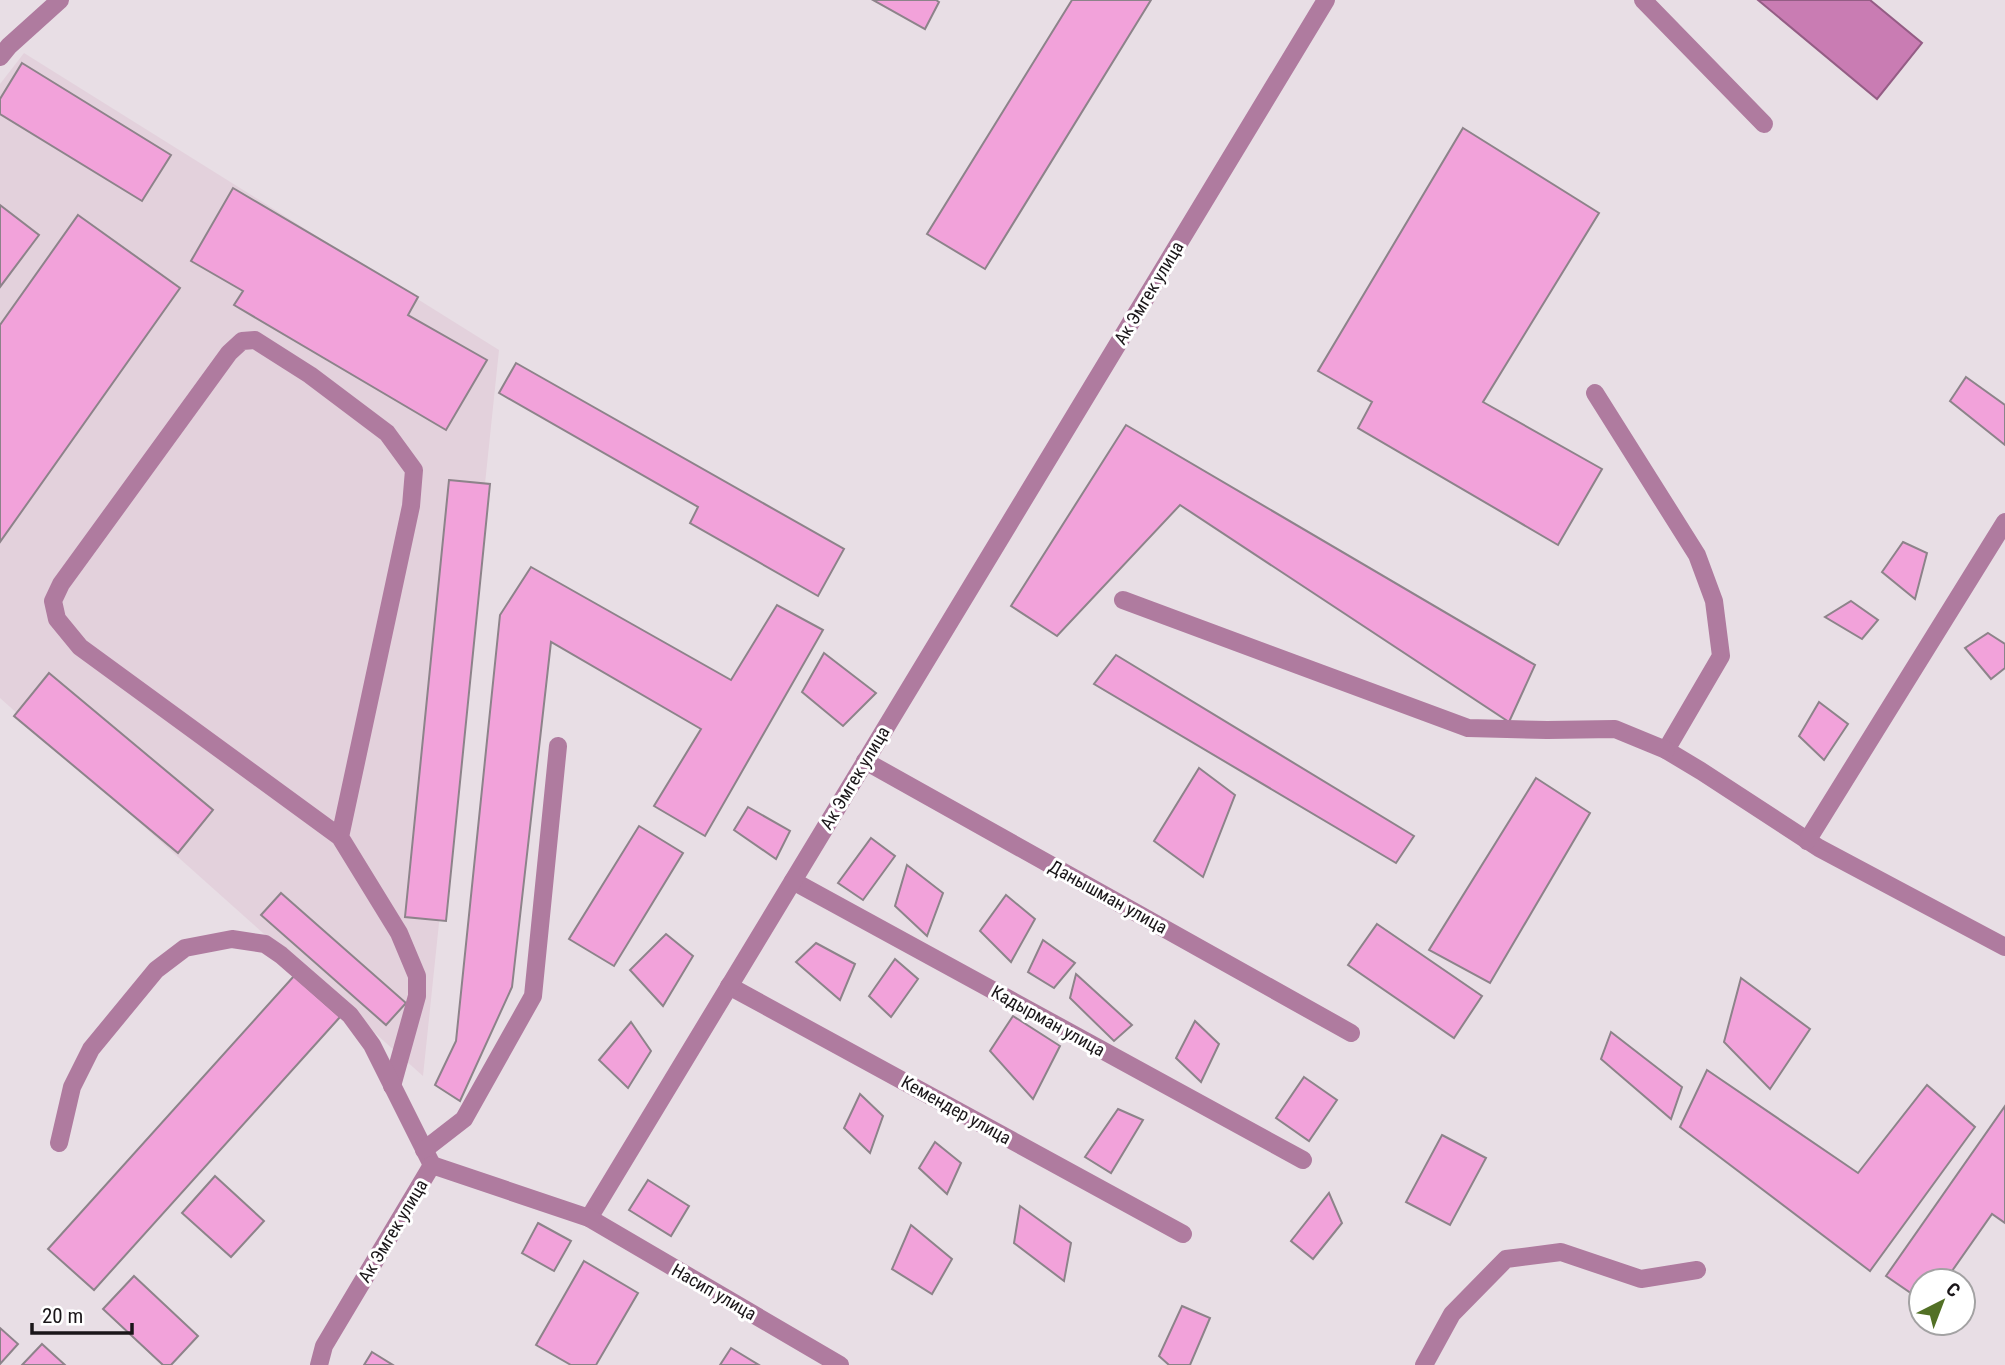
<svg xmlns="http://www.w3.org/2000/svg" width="2005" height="1365" font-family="'Roboto Condensed',sans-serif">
<rect width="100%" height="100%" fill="#e8dee5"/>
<polygon fill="#e3d1dc" points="24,53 499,350 423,1076 0,698 0,84"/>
<polygon fill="#c97cb3" stroke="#945d85" stroke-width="2" points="1758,0 1870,0 1922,43 1877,99"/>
<g fill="#f2a2da" stroke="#8d838a" stroke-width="2">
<polygon points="873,0 936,0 939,2 925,29"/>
<polygon points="1072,0 1151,0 985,269 927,234"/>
<polygon points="22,63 171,155 142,201 0,114 0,99"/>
<polygon points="1463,128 1599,213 1483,402 1602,469 1558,545 1358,428 1372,402 1318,371"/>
<polygon points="233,188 418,297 408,315 487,360 446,430 234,305 243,291 191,261"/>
<polygon points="0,205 39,235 0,287"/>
<polygon points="78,215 180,288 0,542 0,325"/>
<polygon points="516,363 844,549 818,596 690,523 698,507 499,393"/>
<polygon points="1966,377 2005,405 2005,445 1950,401"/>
<polygon points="1126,425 1535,665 1509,722 1180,505 1057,636 1011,606"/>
<polygon points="449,480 490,484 446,921 405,917"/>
<polygon points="1903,542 1927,553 1915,599 1882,572"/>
<polygon points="531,567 731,680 777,605 823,630 705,836 654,806 701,729 551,642 512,987 460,1101 435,1085 456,1041 500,615"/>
<polygon points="1851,601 1878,620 1862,639 1825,617"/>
<polygon points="1988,633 2005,644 2005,668 1991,679 1965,648"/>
<polygon points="824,653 876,693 843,726 802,692"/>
<polygon points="1116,655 1414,836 1396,863 1094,684"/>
<polygon points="49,673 213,810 178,853 14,716"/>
<polygon points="1819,702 1848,724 1824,760 1799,736"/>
<polygon points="1199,768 1235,795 1203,877 1154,841"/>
<polygon points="1536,778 1590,813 1490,983 1429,950"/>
<polygon points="748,807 790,831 776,859 734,830"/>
<polygon points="639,826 683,853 614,966 569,939"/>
<polygon points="871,838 895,856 863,900 838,883"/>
<polygon points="907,865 943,893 927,936 895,906"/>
<polygon points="281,893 406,1003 386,1025 261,915"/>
<polygon points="1006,895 1035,919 1011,962 980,931"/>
<polygon points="1377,924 1482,996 1454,1038 1348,965"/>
<polygon points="666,934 693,956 663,1006 630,970"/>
<polygon points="1043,940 1075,963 1054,988 1028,972"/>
<polygon points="816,943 855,964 840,1000 796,962"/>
<polygon points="895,959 918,979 891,1017 869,996"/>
<polygon points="1076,974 1132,1025 1114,1041 1070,998"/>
<polygon points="294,976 340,1017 94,1290 48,1249"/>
<polygon points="1741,978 1810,1029 1770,1089 1724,1042"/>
<polygon points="1013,1016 1060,1046 1033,1099 990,1051"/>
<polygon points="1195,1021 1219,1044 1201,1082 1176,1058"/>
<polygon points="631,1022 651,1051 628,1088 599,1060"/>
<polygon points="1611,1032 1682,1087 1671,1119 1601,1059"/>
<polygon points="1707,1070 1858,1173 1927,1085 1975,1127 1870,1271 1680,1127"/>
<polygon points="1304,1077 1337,1100 1309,1141 1276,1118"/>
<polygon points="860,1094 883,1116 870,1153 844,1128"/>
<polygon points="2005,1106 2005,1223 1992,1214 1945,1281 1921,1281 1921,1300 1886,1276"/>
<polygon points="1118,1109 1143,1120 1111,1173 1085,1157"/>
<polygon points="1442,1135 1486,1158 1450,1225 1406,1202"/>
<polygon points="935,1142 961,1163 947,1194 919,1168"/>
<polygon points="215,1176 264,1221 231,1257 182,1213"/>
<polygon points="648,1180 689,1206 671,1236 629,1210"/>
<polygon points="1329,1193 1342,1223 1313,1259 1291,1241"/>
<polygon points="1020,1206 1071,1243 1064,1281 1014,1243"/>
<polygon points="538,1223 571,1241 554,1271 522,1253"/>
<polygon points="911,1225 952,1259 932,1294 892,1269"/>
<polygon points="584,1261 638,1293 596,1365 571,1365 536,1345"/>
<polygon points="134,1276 198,1336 171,1365 163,1365 103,1309"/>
<polygon points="1182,1306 1210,1318 1190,1365 1169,1365 1159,1356"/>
<polygon points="0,1328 18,1344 0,1364"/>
<polygon points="42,1344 65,1365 22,1365"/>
<polygon points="731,1348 759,1365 720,1365"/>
<polygon points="372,1352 393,1365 364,1365"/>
</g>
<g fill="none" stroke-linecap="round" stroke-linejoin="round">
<g stroke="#af7b9f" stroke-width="18">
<polyline points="1643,0 1764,124"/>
<polyline points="0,57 9,46 60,0"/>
<polyline points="1595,393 1697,555 1714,601 1721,656 1666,750 1701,771 1819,848 2005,947"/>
<polyline points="1123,600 1468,728 1547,730 1615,729 1666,750"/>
<polyline points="865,761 1351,1033"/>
<polyline points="340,837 411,506 414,470 387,433 310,375 255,340 242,341 229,353 61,584 53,601 57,619 80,647 340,837 399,933 417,976 417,996 392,1086"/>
<polyline points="1807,841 2005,522"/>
<polyline points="793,881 1303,1160"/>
<polyline points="729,986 1183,1234"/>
<polyline points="59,1143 72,1087 91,1049 156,970 185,948 232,939 265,944 281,955 350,1015 372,1045 432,1165"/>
<polyline points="424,1150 464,1119 533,996 558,746"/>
<polyline points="589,1218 1326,0"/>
<polyline points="319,1365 324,1346 432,1165 589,1218 840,1365"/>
<polyline points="1424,1365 1452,1314 1506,1259 1561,1252 1641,1279 1697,1270"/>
</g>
</g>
<g text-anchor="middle" stroke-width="6" stroke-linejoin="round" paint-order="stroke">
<g font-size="18" fill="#1a1619" stroke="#fff">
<text transform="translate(1149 293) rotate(-59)" y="6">Ак Эмгек улица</text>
<text transform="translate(855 778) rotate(-59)" y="6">Ак Эмгек улица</text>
<text transform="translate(1108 897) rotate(29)" y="6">Данышман улица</text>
<text transform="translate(1048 1021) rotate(29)" y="6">Кадырман улица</text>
<text transform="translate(956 1110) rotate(29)" y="6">Кемендер улица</text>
<text transform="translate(393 1231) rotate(-59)" y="6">Ак Эмгек улица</text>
<text transform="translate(714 1292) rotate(30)" y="6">Насип улица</text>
</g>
</g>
<g transform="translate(1942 1302) rotate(42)"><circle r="33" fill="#ffffff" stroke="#a3a2a3" stroke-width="2"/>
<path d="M0-5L12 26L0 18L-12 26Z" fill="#527025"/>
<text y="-10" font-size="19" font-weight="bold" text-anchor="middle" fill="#1a1619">С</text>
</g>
<path d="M32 1323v10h100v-10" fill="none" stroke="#1a1619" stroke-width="3.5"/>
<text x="42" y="1323" font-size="21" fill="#1a1619" stroke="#ffffff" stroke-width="5" paint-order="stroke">20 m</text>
</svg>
